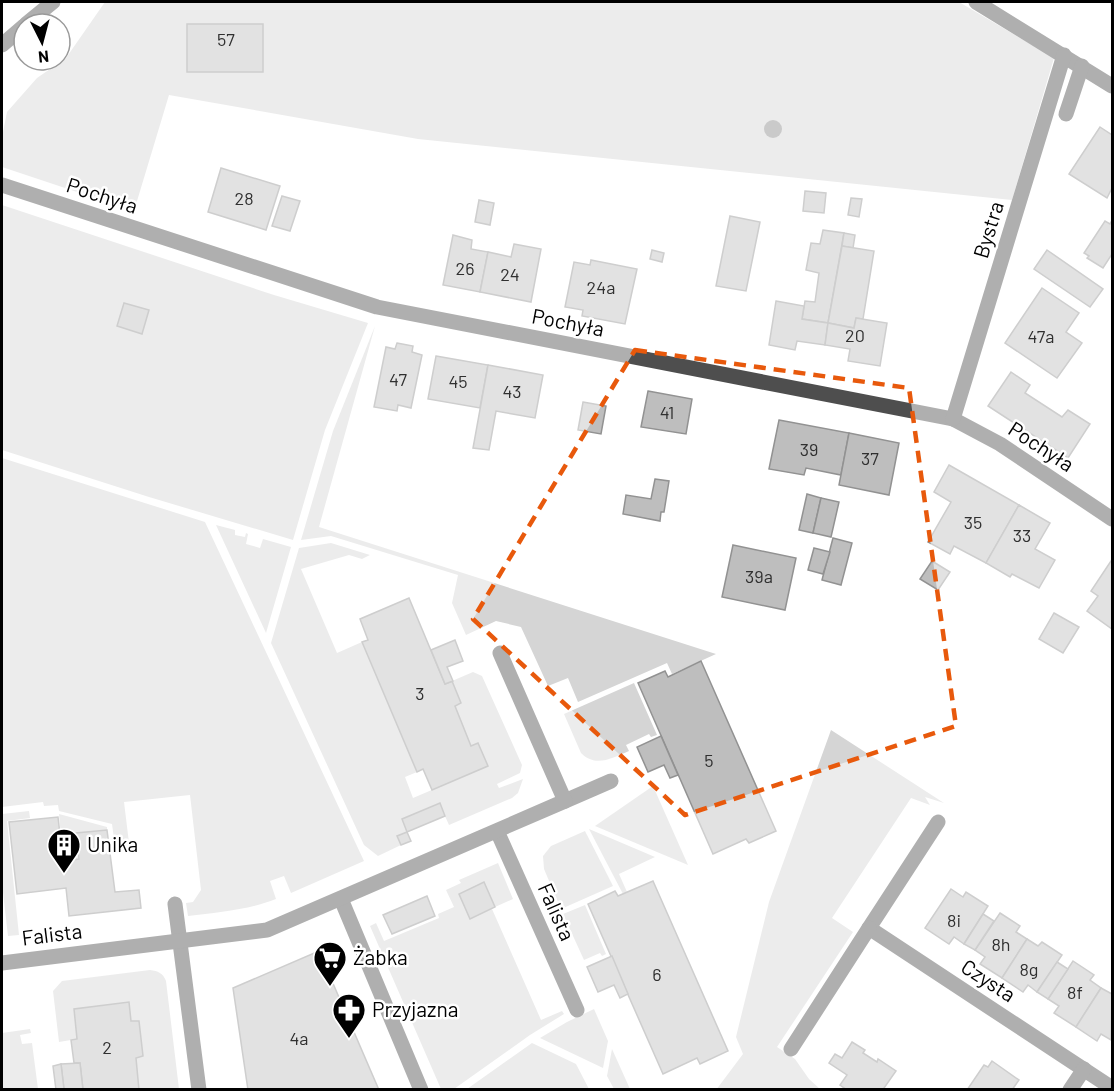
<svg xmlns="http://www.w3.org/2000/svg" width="1114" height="1091" font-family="Barlow,sans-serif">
<rect width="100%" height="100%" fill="#fff"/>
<g fill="#d5d5d5">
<polygon points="105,2 959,2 1054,58 1012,200 418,139 169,95 134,211 2,167 2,137 7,112 37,78 66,58"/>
<polygon points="2,205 274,295 368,323 325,430 293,540 149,497 2,450"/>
<polygon points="375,326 319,527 716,654 672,674 667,663 578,702 568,678 548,686 521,627 496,621 466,635 452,603 458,575 331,536 301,540 333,431"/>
<path d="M2,458L205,522L364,861L291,893L284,876L270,881L276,899C248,910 218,912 188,916L186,903L193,902L201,890L190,795L124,802L130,851L116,853L112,824L59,811L58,805L44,806L43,802L2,807Z"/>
<polygon points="216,525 235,530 235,535 245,537 246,533 248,534 246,544 260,548 263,539 291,547 266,633"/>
<polygon points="331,543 370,555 362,559 349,555 301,569 337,653 362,642 417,772 405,777 413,798 488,766 478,743 471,746 455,706 461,703 452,681 473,672 482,676 522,765 520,773 497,784 499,788 523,779 518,793 512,798 449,825 439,803 402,819 407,832 397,836 401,845 378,856 364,845 271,643 299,548"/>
<path d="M634,683L657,735L651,737L649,734L626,745L629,751C612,758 596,768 581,753L564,714Z"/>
<polygon points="831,730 944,803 925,797 930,805 911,798 832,918 853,932 777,1047 795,1059 809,1079 820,1089 716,1090 743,1054 736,1037 769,902"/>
<polygon points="653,786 688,865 595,826"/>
<polygon points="29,811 30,818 7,821 19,935 8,936 2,884 2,814"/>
<polygon points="59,814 107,827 107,830 77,833 79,859 63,861"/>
<polygon points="589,829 655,857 619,874 627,892 623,894"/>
<polygon points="585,831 613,886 561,909 544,869 543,856 551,846"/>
<polygon points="498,863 513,899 495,907 483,883 459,894 470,918 492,909 541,1020 562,1011 564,1014 530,1035 454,1089 441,1089 370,926 376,923 384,941 439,918 438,914 454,907 446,890 461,883 459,880"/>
<polygon points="585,905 606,954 602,956 600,953 584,960 563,914"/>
<path d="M150,970C158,971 163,973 166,981L179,1089H139L136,1058L143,1056L139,1021H131L129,1003L77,1039L59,1042L53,991L62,981Z"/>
<polygon points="594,1009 608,1041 603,1068 540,1038 567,1022"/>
<polygon points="30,1029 31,1033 20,1035 22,1044 32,1043 38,1089 2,1089 2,1033"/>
<polygon points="532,1043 576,1064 589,1089 467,1089"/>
<polygon points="612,1049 630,1089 614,1089 607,1076"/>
</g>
<g fill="#bebebe" stroke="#929292" stroke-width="1.5">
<rect x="187" y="24" width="76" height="48"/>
<polygon points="1100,127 1112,135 1112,188 1107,198 1069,174"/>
<polygon points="221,168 280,186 266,230 208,212"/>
<polygon points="805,191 826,193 824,213 803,211"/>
<polygon points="282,196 300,201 290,231 272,226"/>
<polygon points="851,198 862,199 859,217 848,215"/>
<polygon points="479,200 494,203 490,225 475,222"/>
<polygon points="730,216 760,222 746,291 716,286"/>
<polygon points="1112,220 1112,254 1103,268 1087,258 1089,256 1084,253 1105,221 1110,224"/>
<polygon points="823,230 844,233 828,323 802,319 805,301 815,302 819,273 806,270 811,243 820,244"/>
<polygon points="844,233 855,235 853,248 842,246"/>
<polygon points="453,235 472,240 471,249 488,252 480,292 443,285"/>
<polygon points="514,244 541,249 531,302 480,292 488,252 511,257"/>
<polygon points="842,246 874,251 863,319 856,318 854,328 828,323"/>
<polygon points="652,250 664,253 662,262 650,259"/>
<polygon points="1047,250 1103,289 1090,307 1034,269"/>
<polygon points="591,260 637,269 625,324 582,316 583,310 565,307 574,262 590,265"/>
<polygon points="1042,288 1079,313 1066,332 1082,343 1057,378 1005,343"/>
<polygon points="776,301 804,306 802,319 828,323 825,345 797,341 795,350 769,345"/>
<polygon points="124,303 149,310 142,334 117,326"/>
<polygon points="856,318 887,323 880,366 848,361 850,349 825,345 828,323 854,328"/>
<polygon points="397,343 413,346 412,352 422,355 411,408 398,405 397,411 374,407 386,347 395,349"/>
<polygon points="436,356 488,365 480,408 428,399"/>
<polygon points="488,365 543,375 535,418 496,411 489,450 473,448"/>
<polygon points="1011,372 1030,385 1025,393 1062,417 1068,410 1090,424 1068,458 988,406"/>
<polygon points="648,391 692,399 686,434 641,427"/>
<polygon points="583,402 606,406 601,434 578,430"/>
<polygon points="779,420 849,433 841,475 806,468 804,475 769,469"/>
<polygon points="849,433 899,443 889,495 839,485"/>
<polygon points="949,465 1019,505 986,563 954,546 950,554 928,542 951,502 934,492"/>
<polygon points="655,479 669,481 664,512 661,512 660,521 623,514 626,495 651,499"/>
<polygon points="807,494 821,498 813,533 799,530"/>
<polygon points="821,498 839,502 831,537 813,533"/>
<polygon points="1019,505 1050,523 1035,549 1055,560 1039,588 1012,574 1010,577 986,563"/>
<polygon points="833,538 852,543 841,585 822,580"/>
<polygon points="733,545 796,558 785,610 722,597"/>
<polygon points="814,548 830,552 823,574 808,570"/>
<polygon points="932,561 950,572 938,590 920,579"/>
<polygon points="1111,561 1112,562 1112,629 1087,611 1098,596 1091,591"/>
<polygon points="409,598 445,684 452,681 461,703 455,706 471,746 478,743 488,766 432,790 423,769 417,772 362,642 368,640 360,619"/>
<polygon points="1054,613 1079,627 1063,653 1039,639"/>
<polygon points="455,640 463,661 447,667 453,681 445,684 431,650"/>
<polygon points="701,661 776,831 749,843 746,839 713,854 638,683 665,671 668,677"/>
<polygon points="661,736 678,775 670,778 664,765 648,772 637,747"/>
<polygon points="440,803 445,816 407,832 402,819"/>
<polygon points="58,817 63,861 79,859 76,833 107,830 115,892 139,890 141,908 69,916 66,888 17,894 9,822"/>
<polygon points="407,832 411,841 401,845 397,836"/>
<polygon points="653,881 728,1051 700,1064 697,1058 663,1074 588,904 615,891 618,896"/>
<polygon points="484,882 495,907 470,919 459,894"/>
<polygon points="951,889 963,897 966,892 988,906 964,944 954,937 949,944 925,928"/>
<polygon points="427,896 435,916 392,934 383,915"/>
<polygon points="1000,913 1020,926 1016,932 1027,939 1002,978 980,964 985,957 975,950"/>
<polygon points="983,914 994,921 975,950 964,944"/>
<polygon points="1027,939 1038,946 1042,942 1062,955 1037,992 1028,985 1023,992 1002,978"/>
<polygon points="319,951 379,1090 248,1090 233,988"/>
<polygon points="612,956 628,994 620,998 614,985 598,992 587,967"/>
<polygon points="1073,961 1094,975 1090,980 1101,988 1076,1027 1054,1013 1059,1006 1048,999"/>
<polygon points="1057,962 1068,969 1048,999 1037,992"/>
<polygon points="1101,988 1112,994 1111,1040 1101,1034 1097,1041 1076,1027"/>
<polygon points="129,1002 131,1021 139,1021 143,1056 136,1058 139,1090 83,1090 80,1063 74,1063 71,1040 77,1039 74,1009"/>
<polygon points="852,1042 865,1050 863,1053 877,1062 878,1059 896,1071 884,1088 885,1090 847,1090 840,1085 847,1075 829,1063 835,1054 842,1058"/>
<polygon points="992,1061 1019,1080 1012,1090 967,1090 984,1065 988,1067"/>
<polygon points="80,1063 83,1090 64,1090 61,1064"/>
<polygon points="61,1064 64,1089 56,1090 53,1066"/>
</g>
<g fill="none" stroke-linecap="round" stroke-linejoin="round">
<g stroke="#4e4e4e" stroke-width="15">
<polyline points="976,2 1112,86"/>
<polyline points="26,24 53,2"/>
<polyline points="2,45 24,26"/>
<polyline points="1066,114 1082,66"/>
<polyline points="2,185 377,307 953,419 1000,444 1112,519"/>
<polyline points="953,419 1064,55"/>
<polyline points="565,801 611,781"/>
<polyline points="938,822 869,928 1112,1088"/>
<polyline points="497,831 577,1010"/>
<polyline points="341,899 421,1090"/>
<polyline points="175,904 199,1090"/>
<polyline points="2,963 267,930 565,801 500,653"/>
<polyline points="791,1049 869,928"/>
<polyline points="1070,1090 1084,1069"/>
</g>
</g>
<circle fill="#8b8b8b" cx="773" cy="129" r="9"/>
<path d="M0 0H1114V1091H0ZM635,350L909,388L956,726L685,815L473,619Z" fill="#fff" fill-opacity=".55" fill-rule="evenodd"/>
<path fill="none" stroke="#e8590c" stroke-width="4.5" stroke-dasharray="12 8" stroke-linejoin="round" d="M635,350L909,388L956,726L685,815L473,619Z"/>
<defs>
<symbol id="building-pin" viewBox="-11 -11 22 30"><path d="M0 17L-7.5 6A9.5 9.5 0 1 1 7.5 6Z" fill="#000" stroke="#fff"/><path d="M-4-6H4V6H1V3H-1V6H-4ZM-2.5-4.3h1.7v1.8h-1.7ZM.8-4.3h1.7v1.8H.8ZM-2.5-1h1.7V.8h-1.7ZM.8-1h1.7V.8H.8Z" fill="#fff"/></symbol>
<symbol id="supermarket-pin" viewBox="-11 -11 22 30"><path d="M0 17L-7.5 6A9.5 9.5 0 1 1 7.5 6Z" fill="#000" stroke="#fff"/><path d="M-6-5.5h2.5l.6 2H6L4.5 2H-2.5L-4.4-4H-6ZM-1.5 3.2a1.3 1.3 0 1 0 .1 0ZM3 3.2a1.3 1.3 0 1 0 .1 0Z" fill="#fff"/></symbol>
<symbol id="pharmacy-pin" viewBox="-11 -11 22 30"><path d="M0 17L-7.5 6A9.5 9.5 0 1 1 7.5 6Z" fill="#000" stroke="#fff"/><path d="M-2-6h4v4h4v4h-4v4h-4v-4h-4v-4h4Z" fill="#fff"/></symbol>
</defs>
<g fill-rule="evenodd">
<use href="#building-pin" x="45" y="826" width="38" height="52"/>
<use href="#supermarket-pin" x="311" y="939" width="38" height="52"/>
<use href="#pharmacy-pin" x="330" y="991" width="38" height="52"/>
</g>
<g text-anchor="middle" stroke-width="5" stroke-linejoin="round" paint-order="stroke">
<g font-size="18" fill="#303030">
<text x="226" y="46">57</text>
<text x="244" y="205">28</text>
<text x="465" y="275">26</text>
<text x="510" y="281">24</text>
<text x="601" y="294">24a</text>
<text x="855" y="342">20</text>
<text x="1041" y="343">47a</text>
<text x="398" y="386">47</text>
<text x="458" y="388">45</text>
<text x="512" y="398">43</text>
<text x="667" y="419">41</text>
<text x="809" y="456">39</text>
<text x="870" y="465">37</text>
<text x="973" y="529">35</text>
<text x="1022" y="542">33</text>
<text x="759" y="583">39a</text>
<text x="420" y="700">3</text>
<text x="709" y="767">5</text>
<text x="954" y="927">8i</text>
<text x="1001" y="951">8h</text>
<text x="1029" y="976">8g</text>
<text x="657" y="981">6</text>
<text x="1075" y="999">8f</text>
<text x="299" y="1045">4a</text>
<text x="107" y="1054">2</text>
</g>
<g font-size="21" fill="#000" stroke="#fff">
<text transform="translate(102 196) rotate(18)" y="7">Pochyła</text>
<text transform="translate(989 230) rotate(-73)" y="7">Bystra</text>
<text transform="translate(568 323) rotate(11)" y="7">Pochyła</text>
<text transform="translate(1041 447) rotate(33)" y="7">Pochyła</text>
<text transform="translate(556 912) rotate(66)" y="7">Falista</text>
<text transform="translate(52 935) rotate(-7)" y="7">Falista</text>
<text transform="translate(988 981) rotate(33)" y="7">Czysta</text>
</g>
<g font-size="21" fill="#000" stroke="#fff" text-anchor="start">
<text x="87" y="852">Unika</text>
<text x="353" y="965">Żabka</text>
<text x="372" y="1017">Przyjazna</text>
</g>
</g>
<rect width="1114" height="1091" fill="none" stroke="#000000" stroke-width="6"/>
<g transform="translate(42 42) rotate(174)"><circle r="28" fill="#ffffff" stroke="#999999" stroke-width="1.5"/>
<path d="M0-4.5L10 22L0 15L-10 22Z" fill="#000000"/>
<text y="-9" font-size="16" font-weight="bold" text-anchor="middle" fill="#000000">N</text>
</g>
</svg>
